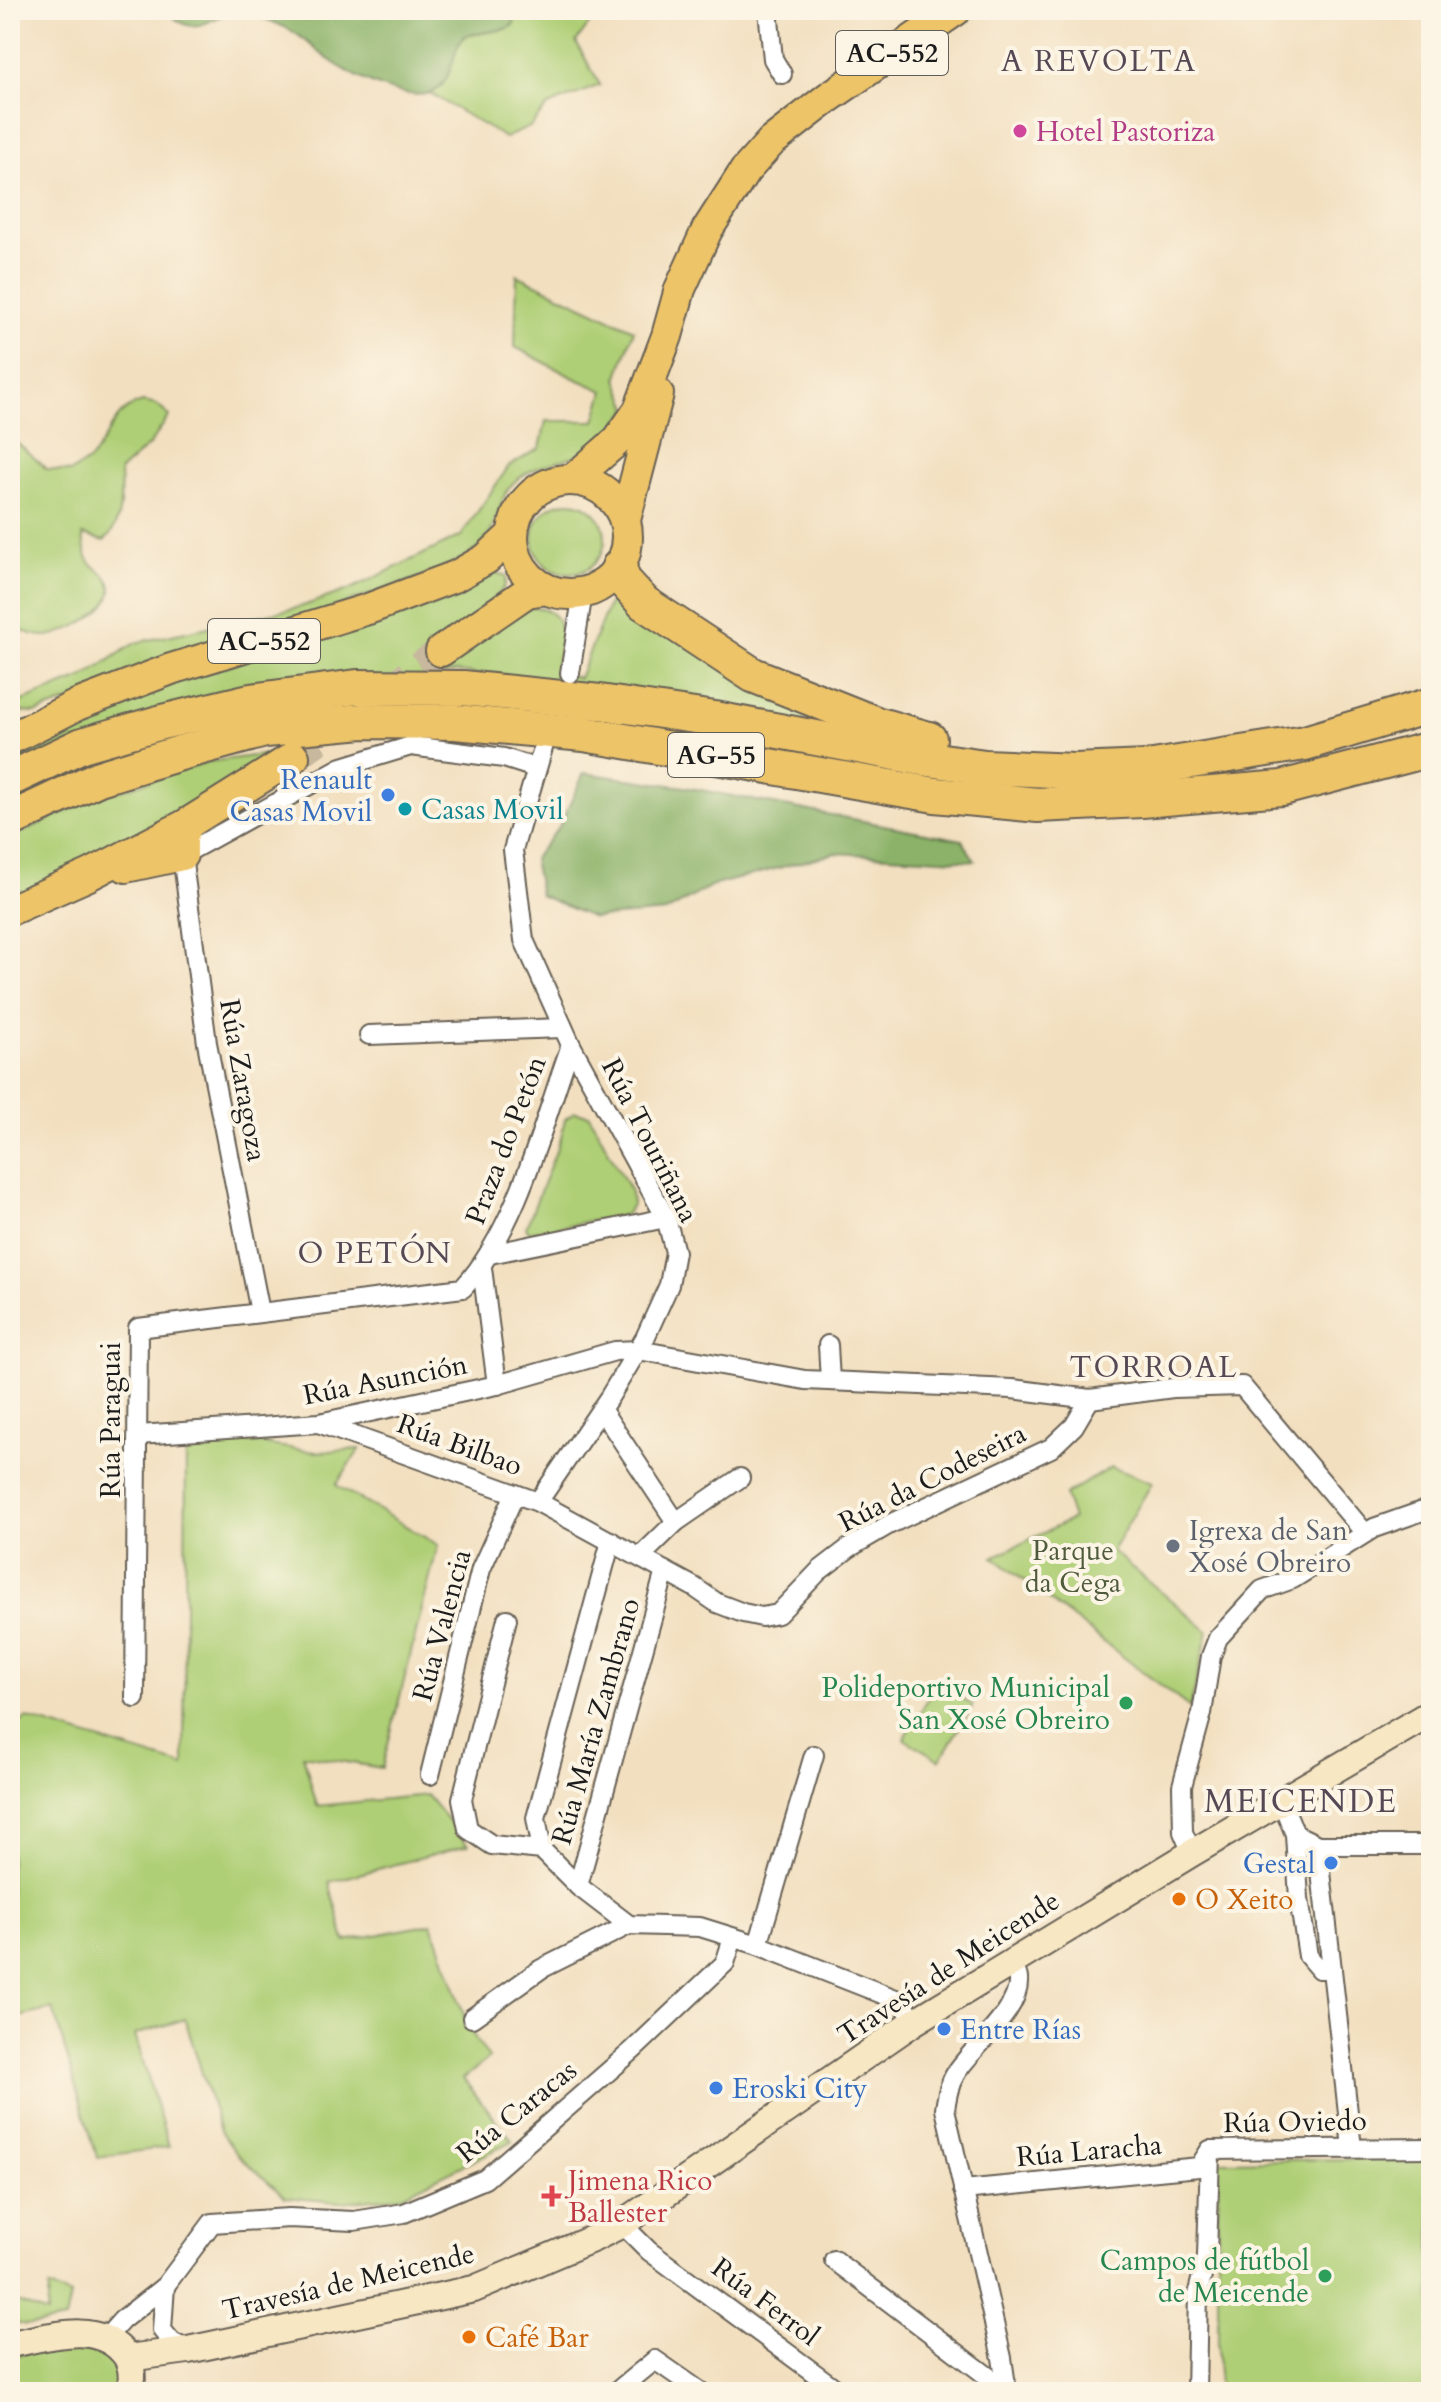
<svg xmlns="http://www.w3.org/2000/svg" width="1441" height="2402" font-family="Cardo,serif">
<rect width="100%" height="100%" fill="#fcf5e5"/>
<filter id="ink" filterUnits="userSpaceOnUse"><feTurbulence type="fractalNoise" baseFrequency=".0125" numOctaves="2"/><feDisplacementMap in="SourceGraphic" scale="16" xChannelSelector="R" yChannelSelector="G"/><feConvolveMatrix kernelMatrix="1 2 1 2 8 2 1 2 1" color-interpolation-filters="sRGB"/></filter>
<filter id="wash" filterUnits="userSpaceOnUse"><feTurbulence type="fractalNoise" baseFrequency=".006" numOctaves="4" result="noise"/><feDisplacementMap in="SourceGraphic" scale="32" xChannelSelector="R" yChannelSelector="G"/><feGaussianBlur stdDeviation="1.8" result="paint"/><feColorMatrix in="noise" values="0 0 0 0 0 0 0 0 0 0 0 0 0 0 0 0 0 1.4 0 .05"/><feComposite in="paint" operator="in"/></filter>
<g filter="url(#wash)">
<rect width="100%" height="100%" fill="#f2dfbf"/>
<g fill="#afcf76" stroke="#667649" stroke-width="2">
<path d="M542,10H600L576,42L600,85L548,106L530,127L505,138L431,94C458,73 447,56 464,36L506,29L512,26L517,17L532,20L543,13Z"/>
<path d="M517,275L634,330L617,379L629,408C619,424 592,449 574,456C555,464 535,465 518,479C502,491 500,510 493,527C484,552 453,563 431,573L36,713L10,711V706L84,677L135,643L300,607L351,589L461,536L509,466L540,448L546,421H595L604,391L572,377L515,347Z"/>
<path d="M143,402L157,405L169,416L150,444L120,471C121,494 123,525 104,541L83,535C84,543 84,552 88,559C95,571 109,573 111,587C114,611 66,634 46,636C35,637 21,630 10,626V437L47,469L71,472C78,467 88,463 92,457C109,437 114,408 143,402Z"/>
<circle cx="569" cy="538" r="36"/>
<path d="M497,573L506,576C508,589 495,597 487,605C497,606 508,610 518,610C527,610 534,605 543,609C570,618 560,650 555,670L579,678L608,606L613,601L620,600L836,724L835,729L613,687L455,672L10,761V748L70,717L434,598Z"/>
<polygon points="292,751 188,814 10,901 10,838 90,800 207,762"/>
<polygon points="575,1112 589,1115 631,1192 632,1205 625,1215 530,1232 526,1228 561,1138 565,1119"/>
<polygon points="228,1439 316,1452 360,1449 336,1485 438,1545 382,1768 303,1755 317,1806 427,1795 468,1845 329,1882 345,1941 432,1924 469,2029 489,2058 463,2079 513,2141 398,2197 338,2202 285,2197 237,2154 220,2131 185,2019 135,2035 169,2147 97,2157 53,2009 10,2019 10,1730 26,1718 184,1766 186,1443"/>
<polygon points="1111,1467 1152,1483 1112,1551 1208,1631 1190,1708 993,1557 1073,1519 1065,1495"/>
<polygon points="937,1684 973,1705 940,1760 904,1739"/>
<polygon points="1431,2158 1431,2392 1218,2392 1218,2161"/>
<path d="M49,2288L70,2296L65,2320C48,2322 26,2330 10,2320V2299L47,2314Z"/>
<path d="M79,2343C106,2352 122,2360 115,2392H10V2356Z"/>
</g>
<g fill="#8bb267" stroke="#546742" stroke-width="2">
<path d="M166,10H236C205,20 194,40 166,10Z"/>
<path d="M238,10H542L543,13L539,19L517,17L512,26L506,29L464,36C452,50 454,72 441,86C420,110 356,78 334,63C318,53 306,39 290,30C274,21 255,16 238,10Z"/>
<polygon points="584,773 685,787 962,840 975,861 835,853 711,886 666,912 593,918 540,895 533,859 559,827"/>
</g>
</g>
<g filter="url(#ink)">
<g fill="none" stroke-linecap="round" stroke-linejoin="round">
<g stroke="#c7b89e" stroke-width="30" stroke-dasharray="30 15" stroke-linecap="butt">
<polyline points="384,693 441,651"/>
<polyline points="294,757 348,719"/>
</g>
<defs>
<g id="street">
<polyline points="768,10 773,59 782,74"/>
<polyline points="570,673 583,593"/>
<polyline points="369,1035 563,1028"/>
<polyline points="490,1254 666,1218"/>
<polyline points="482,1268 497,1385"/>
<polyline points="260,1312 207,1043 182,855 342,767 411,746 504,758 535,768"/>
<polyline points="828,1345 830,1381"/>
<polyline points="601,1409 676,1522"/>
<polyline points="321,1424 538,1502 694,1587 717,1603 743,1613 762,1617 778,1614 819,1571 849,1548 890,1524 1051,1448 1074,1426 1090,1399"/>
<polyline points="138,1435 319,1423 497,1385 615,1351 638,1350 805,1380 1012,1389 1090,1399 1173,1388 1242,1386 1365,1533"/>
<polyline points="538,1502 610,1396 645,1338 669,1285 675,1252 666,1218 571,1045 524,940 513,850 543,748"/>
<polyline points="611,1541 536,1818 542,1850 578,1886 629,1925 700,1927 758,1945 903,2002 914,2022"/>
<polyline points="640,1557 676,1522 740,1478"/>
<polyline points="507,1619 462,1799 468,1829 492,1845 542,1850"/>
<path d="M135,1698L138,1328L463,1288C517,1230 544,1120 571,1045"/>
<polyline points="430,1775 481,1569 515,1494"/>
<polyline points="1281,1800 1295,1834 1318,1845 1431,1845"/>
<polyline points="1295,1834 1299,1899 1308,1956 1319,1969 1332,1969"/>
<polyline points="1318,1845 1352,2148"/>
<polyline points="1192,1853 1183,1832 1182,1786 1202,1713 1211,1656 1218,1638 1262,1590 1293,1579 1374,1528 1431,1508"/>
<polyline points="578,1886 665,1571"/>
<polyline points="758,1945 814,1755"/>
<polyline points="472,2018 541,1969 629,1925"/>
<polyline points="1210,2150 1431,2148"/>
<polyline points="963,2190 1199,2167 1210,2150"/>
<polyline points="622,2224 649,2251 840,2392"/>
<polyline points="834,2260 1007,2391"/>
<polyline points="165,2286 162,2330 172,2342 188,2350"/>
<polyline points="106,2338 122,2320 165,2286 212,2223 289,2218 354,2221 404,2213 485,2179 632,2051 725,1963 733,1938"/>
<polyline points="616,2392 655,2360 701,2392"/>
<path d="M1007,2392L1002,2358L945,2109C947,2096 949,2084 956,2073C972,2047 1021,2010 1018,1979C1018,1973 1013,1967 1010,1962"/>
<polyline points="1196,2392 1198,2292 1207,2256 1210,2152"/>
</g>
<g id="secondary">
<path d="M10,2344C47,2338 93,2320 122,2351C133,2362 133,2378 130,2392"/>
<polyline points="128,2358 188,2350 474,2289 592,2239 622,2224 914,2022 1192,1853 1431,1713"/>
</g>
<g id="primary">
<polyline points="572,480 618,440 639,410 667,336 680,289 707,230 745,171 771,142 829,97 956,10"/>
<circle cx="570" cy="537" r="57"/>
<polyline points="625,520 658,394"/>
<polyline points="441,651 527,592 546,589"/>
<polyline points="10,739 77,705 171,669 368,609 456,576 486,559 512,535"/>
<polyline points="126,867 182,855 182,838 187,824"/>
<polyline points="10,910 89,875 187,824 294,757"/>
</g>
<g id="highway">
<polyline points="619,567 623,580 644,603 753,675 876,724 929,739"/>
<polyline points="10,779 82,745 162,722 250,701 357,687 463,688 600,702 715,719 922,758 985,767 1075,771 1147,768 1305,743 1431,705"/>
<polyline points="10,820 99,778 180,753 265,730 363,721 455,722 584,734 935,795 1038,805 1142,800 1282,788 1431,749"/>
</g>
</defs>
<use href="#street" stroke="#676055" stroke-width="22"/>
<use href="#secondary" stroke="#676055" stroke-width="30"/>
<use href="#primary" stroke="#676055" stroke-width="34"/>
<use href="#highway" stroke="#676055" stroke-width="38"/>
<use href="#street" stroke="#fff" stroke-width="18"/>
<use href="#secondary" stroke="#f8e7c3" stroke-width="26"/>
<use href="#primary" stroke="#eec469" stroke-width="30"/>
<use href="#highway" stroke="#eec469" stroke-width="34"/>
</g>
</g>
<circle fill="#d1479c" stroke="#fcf5e5" stroke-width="3" cx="1020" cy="131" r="8"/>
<g fill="#3f7fe0" stroke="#fcf5e5" stroke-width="3">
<circle cx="388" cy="795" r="8"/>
<circle cx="1331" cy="1863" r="8"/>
<circle cx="944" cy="2029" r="8"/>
<circle cx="716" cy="2088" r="8"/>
</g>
<circle fill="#0f9aa8" stroke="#fcf5e5" stroke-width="3" cx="405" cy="809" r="8"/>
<circle fill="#6b7280" stroke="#fcf5e5" stroke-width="3" cx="1173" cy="1546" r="8"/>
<g fill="#2e9e5b" stroke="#fcf5e5" stroke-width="3">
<circle cx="1126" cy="1703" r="8"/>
<circle cx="1325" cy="2276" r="8"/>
</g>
<g fill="#e8710a" stroke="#fcf5e5" stroke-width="3">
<circle cx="1179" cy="1899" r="8"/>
<circle cx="469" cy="2337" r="8"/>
</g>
<path fill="#e0444e" stroke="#fcf5e5" stroke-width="3" d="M548 2184h8v8h8v8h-8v8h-8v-8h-8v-8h8z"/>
<g text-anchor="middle" stroke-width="8" stroke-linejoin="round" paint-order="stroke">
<g fill="#fcf5e5" stroke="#5f5d58" stroke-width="2">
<rect x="836" y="31" width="112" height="44" rx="6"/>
<rect x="208" y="619" width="112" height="44" rx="6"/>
<rect x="668" y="733" width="96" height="44" rx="6"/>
</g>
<g font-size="26" font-weight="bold" fill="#1c1c1c">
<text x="892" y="62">AC-552</text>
<text x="264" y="650">AC-552</text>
<text x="716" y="764">AG-55</text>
</g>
<g font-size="28" fill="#b23c85" stroke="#fcf5e5" text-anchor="start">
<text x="1036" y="141">Hotel Pastoriza</text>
</g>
<g font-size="28" fill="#366cbe" stroke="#fcf5e5" text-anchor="end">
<text x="372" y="789">Renault<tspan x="372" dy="32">Casas Movil</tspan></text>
<text x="1315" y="1873">Gestal</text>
<text x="960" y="2039" text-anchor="start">Entre Rías</text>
<text x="732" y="2098" text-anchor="start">Eroski City</text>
</g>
<g font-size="28" fill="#0d838f" stroke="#fcf5e5" text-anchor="start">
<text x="421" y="819">Casas Movil</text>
</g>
<g font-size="28" fill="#1c1c1c" stroke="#fcf5e5">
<text transform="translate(244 1080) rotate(80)" y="10">Rúa Zaragoza</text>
<text transform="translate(505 1140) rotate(-69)" y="10">Praza do Petón</text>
<text transform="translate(651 1140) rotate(63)" y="10">Rúa Touriñana</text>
<text transform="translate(385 1379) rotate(-11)" y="10">Rúa Asunción</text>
<text transform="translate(110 1420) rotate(-90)" y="10">Rúa Paraguai</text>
<text transform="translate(460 1444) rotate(20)" y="10">Rúa Bilbao</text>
<text transform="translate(932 1477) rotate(-27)" y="10">Rúa da Codeseira</text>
<text transform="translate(441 1625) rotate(-75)" y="10">Rúa Valencia</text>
<text transform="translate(595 1721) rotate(-74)" y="10">Rúa María Zambrano</text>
<text transform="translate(948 1967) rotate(-33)" y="10">Travesía de Meicende</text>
<text transform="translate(516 2111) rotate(-39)" y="10">Rúa Caracas</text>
<text transform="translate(1295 2121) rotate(-1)" y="10">Rúa Oviedo</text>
<text transform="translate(1089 2150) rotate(-5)" y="10">Rúa Laracha</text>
<text transform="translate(348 2281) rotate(-13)" y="10">Travesía de Meicende</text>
<text transform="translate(766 2301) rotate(37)" y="10">Rúa Ferrol</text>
</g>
<g font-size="28" fill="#5b616d" stroke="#fcf5e5" text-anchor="start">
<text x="1189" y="1540">Igrexa de San<tspan x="1189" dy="32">Xosé Obreiro</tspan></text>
</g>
<g font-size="28" fill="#4f5b3c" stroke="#fcf5e5">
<text x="1073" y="1560">Parque<tspan x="1073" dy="32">da Cega</tspan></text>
</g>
<g font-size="28" fill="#27864d" stroke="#fcf5e5" text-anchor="end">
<text x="1110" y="1697">Polideportivo Municipal<tspan x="1110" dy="32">San Xosé Obreiro</tspan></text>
<text x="1309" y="2270">Campos de fútbol<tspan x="1309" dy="32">de Meicende</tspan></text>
</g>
<g font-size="28" fill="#c56008" stroke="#fcf5e5" text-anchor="start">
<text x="1195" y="1909">O Xeito</text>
<text x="485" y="2347">Café Bar</text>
</g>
<g font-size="28" fill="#be3a42" stroke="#fcf5e5" text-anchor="start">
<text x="568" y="2190">Jimena Rico<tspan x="568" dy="32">Ballester</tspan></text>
</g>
<g font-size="30" letter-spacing="2" fill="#574855" stroke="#fcf5e5">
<text x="1099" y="71">A REVOLTA</text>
<text x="375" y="1263">O PETÓN</text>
<text x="1154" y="1377">TORROAL</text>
</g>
<g font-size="32" letter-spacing="2" fill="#574855" stroke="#fcf5e5">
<text x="1301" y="1812">MEICENDE</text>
</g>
</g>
<rect width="1441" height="2402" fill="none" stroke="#fcf5e5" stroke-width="40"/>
</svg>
